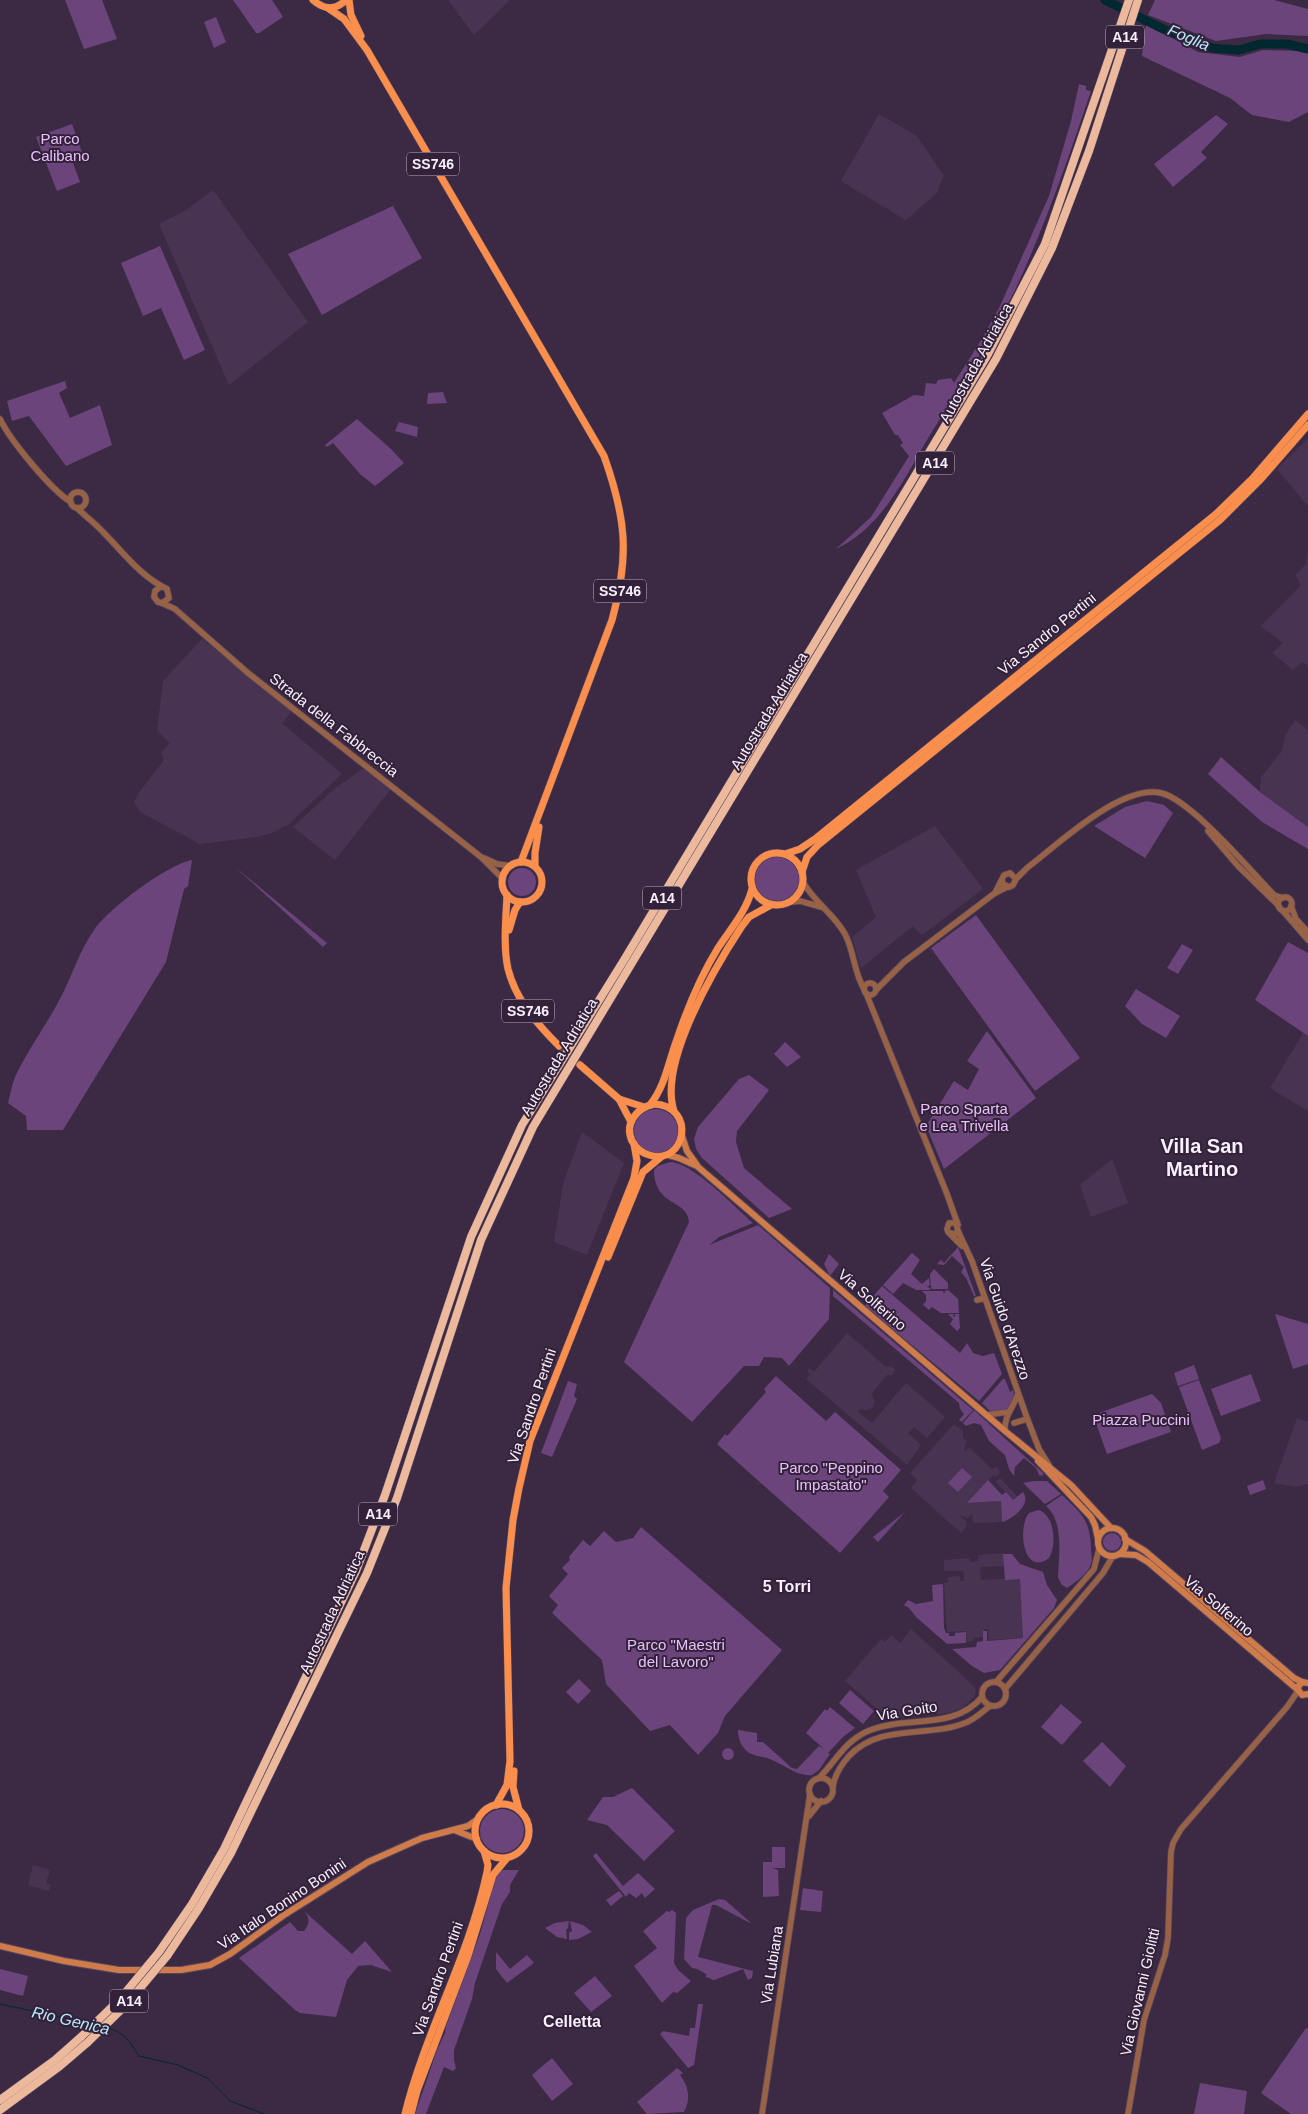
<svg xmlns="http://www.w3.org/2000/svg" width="1308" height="2114" font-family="Helvetica,sans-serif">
<rect width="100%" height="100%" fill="#3c2a44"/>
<g fill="#493352">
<polygon points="448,0 510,0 474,35"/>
<polygon points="879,114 917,136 944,176 938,189 939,191 906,220 841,181"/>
<polygon points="213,190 308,322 229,385 159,224 185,211"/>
<polygon points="1308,438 1308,506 1277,469"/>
<polygon points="1308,550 1308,666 1302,662 1293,670 1272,653 1283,643 1261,626 1301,585 1295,575 1306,564"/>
<polygon points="202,639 292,711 282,723 342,774 289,824 272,833 257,837 200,844 140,812 134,802 138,794 164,760 161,753 170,743 157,730 163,681"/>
<polygon points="1295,720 1308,730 1308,827 1260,792 1261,777 1282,751 1285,736"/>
<polygon points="364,768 390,790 335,860 293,827 333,790"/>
<polygon points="935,826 983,889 922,935 913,926 861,968 852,937 876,917 856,870"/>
<polygon points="1303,1033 1308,1036 1308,1111 1270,1088"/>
<polygon points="582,1132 624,1163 587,1255 554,1242 563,1184"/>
<polygon points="1112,1159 1128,1203 1091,1217 1080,1185"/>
<polygon points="847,1333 886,1367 892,1366 895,1370 892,1375 887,1375 871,1394 875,1401 873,1407 867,1410 860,1409 858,1412 872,1423 906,1383 945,1417 927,1438 914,1427 908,1433 921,1445 907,1465 806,1379 810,1374 807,1371 809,1368 814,1372"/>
<polygon points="1297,1418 1308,1422 1308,1484 1295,1487 1274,1483"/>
<polygon points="954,1424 963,1431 963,1438 967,1441 964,1449 966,1451 969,1447 992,1469 997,1467 1000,1472 997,1476 993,1475 968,1503 1001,1501 1002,1522 973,1523 972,1514 968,1518 959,1515 966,1521 967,1526 961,1533 911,1488 917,1480 910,1473"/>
<polygon points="1000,1478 1017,1496 1013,1500 996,1482"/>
<polygon points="1004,1553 1004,1566 980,1567 981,1580 1020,1578 1024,1638 989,1640 988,1629 984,1629 984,1637 973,1638 973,1641 967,1642 966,1631 947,1632 944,1583 948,1582 948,1577 960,1576 960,1581 964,1581 963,1571 944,1571 944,1560 969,1558 970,1562 978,1561 978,1555"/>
<polygon points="911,1629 974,1686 976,1691 974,1697 962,1708 949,1713 938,1714 931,1711 926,1715 889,1719 845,1681 881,1639 885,1642 891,1635 900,1643"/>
<polygon points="33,1865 50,1870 46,1883 51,1885 49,1891 28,1885"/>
</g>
<g fill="#6a447b">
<polygon points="65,0 102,0 117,39 84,49"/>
<polygon points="233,0 272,0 283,17 259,33 256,33"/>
<polygon points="1155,0 1274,0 1308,9 1308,36 1266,34 1216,41 1148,15"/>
<polygon points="216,17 226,42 214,48 204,22"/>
<polygon points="1146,24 1198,52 1240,57 1263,50 1308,51 1308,112 1289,122 1252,115 1230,98 1142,56"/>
<path d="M1079,84L1086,86V90L1091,91C1068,159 1045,227 1014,292C990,342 959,388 930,435C905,477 882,528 836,549L871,517L909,456L900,445L903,443L898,435H895L882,413L914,395L924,396L926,383L936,384L938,380L951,378L954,383L983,337L1000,306L1049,196L1071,121Z"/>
<polygon points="1216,115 1228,124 1201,152 1207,158 1173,187 1154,164"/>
<polygon points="72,124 84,158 73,163 80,182 57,191 36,137"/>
<polygon points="393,206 422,258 322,315 288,254"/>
<polygon points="160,246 205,350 184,360 161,308 143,316 121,263"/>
<polygon points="65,381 67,388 59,393 70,418 100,405 112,445 66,466 29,416 12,421 7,401"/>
<polygon points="443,392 447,403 427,404 428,393"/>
<polygon points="357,419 391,449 404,463 375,486 360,474 333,443 327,447 325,445"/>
<polygon points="399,422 418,427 417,437 395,431"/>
<polygon points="1221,757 1260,792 1308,827 1308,849 1262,822 1208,774"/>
<polygon points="1147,801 1164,805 1173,813 1145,858 1094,826 1125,807"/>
<circle cx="777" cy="879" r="22"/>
<path d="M192,860L188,886L184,889L166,962L63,1130H27L26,1116L8,1103C10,1095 12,1085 15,1077C28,1049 48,1023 62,995C73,973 80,950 94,930C108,909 168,864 192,860Z"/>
<polygon points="234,866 327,943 323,947"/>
<circle cx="522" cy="882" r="14"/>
<polygon points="976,915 1080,1058 1035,1091 931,948"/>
<polygon points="1288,942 1308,953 1308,1036 1255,1000"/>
<polygon points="1182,944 1193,950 1178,974 1167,968"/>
<polygon points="1136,989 1180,1016 1166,1038 1142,1024 1125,1006"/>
<polygon points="987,1031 1036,1098 944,1169 926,1126 954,1081 968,1090 979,1069 967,1061"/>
<polygon points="785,1042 801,1057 787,1067 774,1054"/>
<polygon points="749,1075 769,1090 737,1131 736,1142 744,1168 792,1209 769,1218 702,1158 696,1149 694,1139 698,1127 739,1079"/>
<circle cx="656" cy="1131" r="22"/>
<path d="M670,1162C692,1162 735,1207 753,1223L719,1237L709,1245L758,1225L830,1288L829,1319L789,1366L782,1358L764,1357L759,1366H744L692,1422L624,1362L689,1222C688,1199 654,1207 654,1170L658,1166Z"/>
<polygon points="958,1247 976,1296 974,1296 966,1278 961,1272 964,1267 952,1256 944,1265 937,1264 941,1260 944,1263"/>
<polygon points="912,1253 920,1260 911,1274 922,1284 929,1278 930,1285 927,1287 930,1288 930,1290 916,1290 903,1283 893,1294 883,1285"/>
<polygon points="829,1254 839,1264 830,1276 824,1264"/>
<polygon points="934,1269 948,1283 948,1289 931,1289 930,1274"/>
<polygon points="882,1286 960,1353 967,1343 973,1353 983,1356 994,1353 1002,1374 979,1401 865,1306"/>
<polygon points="833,1290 973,1410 962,1422 959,1420 964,1414 960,1409 959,1403 833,1296"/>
<polygon points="948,1290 958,1299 959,1313 941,1313 932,1307 929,1310 923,1305 926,1301 926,1295 922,1291 943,1291 944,1294 945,1291"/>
<polygon points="948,1314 954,1314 953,1316 955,1317 955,1314 959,1314 960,1328 957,1331 950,1324 953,1319"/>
<polygon points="1275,1314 1308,1324 1308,1364 1293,1369"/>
<polygon points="1194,1365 1199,1379 1178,1386 1174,1373"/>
<polygon points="1251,1374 1261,1401 1221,1416 1211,1389"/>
<polygon points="776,1376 826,1421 835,1412 901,1470 883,1491 889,1497 840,1553 717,1444 725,1434 727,1436 766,1392 764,1389"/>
<polygon points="1003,1379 1005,1379 1010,1392 1013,1390 1015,1397 1007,1412 991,1412 982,1403"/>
<polygon points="1199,1380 1221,1438 1219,1443 1202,1450 1179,1387"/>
<polygon points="568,1381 577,1384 574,1396 577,1399 552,1457 541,1453"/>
<polygon points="1152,1394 1161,1403 1171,1432 1107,1454 1093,1415"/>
<polygon points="974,1410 1043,1473 1043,1476 1039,1475 1036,1468 1024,1458 1015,1467 1014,1476 1009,1469 1005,1455 989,1441 981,1425 974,1423 966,1426 963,1423"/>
<polygon points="962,1468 972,1477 958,1492 948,1483"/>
<path d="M988,1480L1002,1495L1006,1492L1013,1500L1023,1492C1032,1504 1013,1519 1002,1522L1001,1501L967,1503Z"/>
<polygon points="1263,1480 1266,1489 1250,1495 1247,1486"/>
<polygon points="1034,1481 1047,1481 1061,1494 1045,1504 1023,1483"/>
<path d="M1062,1495C1082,1514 1090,1520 1091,1548C1091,1553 1093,1559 1091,1564C1088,1574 1075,1582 1067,1588L1061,1584L1058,1577C1059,1555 1064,1521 1046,1506Z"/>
<path d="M1038,1510C1055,1514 1057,1546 1049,1558C1023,1578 1017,1527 1029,1513Z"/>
<polygon points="905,1512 878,1542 873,1537"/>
<polygon points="641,1527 782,1650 725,1716 718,1733 698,1755 670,1725 650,1731 606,1684 602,1660 552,1613 558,1605 549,1596 568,1574 562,1568 570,1560 569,1557 583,1540 590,1546 604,1531 616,1542 633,1538"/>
<circle cx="1112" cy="1542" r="9"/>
<polygon points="1003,1554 1012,1554 1020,1564 1043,1572 1047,1585 1057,1600 1054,1608 1000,1670 984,1673 972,1666 952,1649 976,1647 977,1642 983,1641 983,1631 987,1631 987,1641 1023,1638 1020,1579 1005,1580"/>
<polygon points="943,1584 944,1628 946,1633 949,1633 949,1636 955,1636 955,1633 966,1632 966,1643 947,1644 916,1617 909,1608 904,1605 908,1600 916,1604 933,1601 932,1585"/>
<polygon points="579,1679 591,1691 578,1704 566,1692"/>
<polygon points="850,1690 874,1711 863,1724 839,1703"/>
<polygon points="1061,1704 1082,1722 1062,1745 1041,1727"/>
<path d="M830,1707L855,1728L843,1737L828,1753L830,1754L819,1770L812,1775C796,1777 781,1762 767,1758C760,1756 753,1756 748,1752C741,1747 738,1738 738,1730L757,1733V1742H763L792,1768L797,1769L819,1746L824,1749L806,1733L825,1709L827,1711Z"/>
<polygon points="1102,1742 1126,1766 1110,1787 1083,1761"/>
<circle cx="728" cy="1754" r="6"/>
<polygon points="632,1788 675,1831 644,1861 607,1825 587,1820 603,1797 613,1797"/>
<circle cx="502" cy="1831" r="22"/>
<polygon points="772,1847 785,1847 785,1868 772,1868 778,1870 779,1896 763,1897 763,1862 772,1862"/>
<polygon points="596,1853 623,1886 638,1873 655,1889 645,1898 642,1893 636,1898 629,1893 626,1897 593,1856"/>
<polygon points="501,1870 519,1870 510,1885 510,1892 502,1904 475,1983 472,1999 454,2050 454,2060 456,2068 453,2071 444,2067 426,2114 415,2114 437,2050 445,2033 446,2026 480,1934 495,1879"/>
<polygon points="803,1888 823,1891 821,1912 800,1910"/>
<polygon points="619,1891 623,1896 611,1906 606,1900"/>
<polygon points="719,1899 725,1900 750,1922 750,1923 716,1905 712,1905 698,1957 753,1971 752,1978 748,1980 743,1969 714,1980 706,1977 706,1974 697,1969 692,1968 684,1959 686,1918 693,1910"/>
<polygon points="672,1910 676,1913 674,1963 678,1970 691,1981 677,1993 673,1992 662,2003 634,1966 657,1948 643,1931 667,1911 669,1912"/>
<path d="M304,1911L352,1954L365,1941L392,1972L371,1965L358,1966L347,1980L336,2017L300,2013L295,2010L239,1958L290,1922L298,1931H304C310,1923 310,1918 304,1911Z"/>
<polygon points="569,1921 568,1928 566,1930 567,1939 557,1937 545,1928 555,1923"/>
<polygon points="570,1921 583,1925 592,1932 578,1939 569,1940 569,1933 572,1931"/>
<polygon points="496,1952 510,1969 527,1955 534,1963 507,1983 496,1969"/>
<polygon points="0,1969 28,1976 23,1996 0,1990"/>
<polygon points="595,1976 612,1996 591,2012 574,1993"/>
<polygon points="698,2004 703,2004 694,2065 688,2068 660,2034 663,2031 689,2036 690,2028 695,2028"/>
<polygon points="1306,2028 1308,2029 1308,2114 1291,2114 1261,2093"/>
<polygon points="552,2058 573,2084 552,2101 532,2075"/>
<path d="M677,2068L683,2073L680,2075C689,2087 691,2099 684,2112L647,2114L637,2102Z"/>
<polygon points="1200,2083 1247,2091 1244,2114 1194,2114"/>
</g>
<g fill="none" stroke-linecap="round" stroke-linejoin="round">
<g stroke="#002831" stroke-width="1">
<polyline points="0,2004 90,2023"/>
<path d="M108,2028C124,2032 131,2043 139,2056L178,2065L207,2078L230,2101L264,2114"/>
</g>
<polyline stroke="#002831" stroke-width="9" points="1105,0 1163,29 1212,48 1239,50 1260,44 1287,44 1308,49"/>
<polyline stroke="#584860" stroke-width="7" stroke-dasharray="7 3.5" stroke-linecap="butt" points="559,1046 580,1065"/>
<defs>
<g id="tertiary">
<path d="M0,419C10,440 51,490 71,502"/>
<circle cx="78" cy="500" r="8"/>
<path d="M77,508C85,516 95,523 103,532C123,552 141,577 167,589L169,598L162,603L158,602L154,597L155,591L160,587"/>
<polyline points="162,603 175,609 248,673 481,857 503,879"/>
<polyline points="1208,831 1238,866 1279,906"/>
<polyline points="484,858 497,864 511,866"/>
<path d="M1016,879L1027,868C1057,845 1121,784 1161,793C1190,799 1251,871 1274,895L1283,898"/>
<path d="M803,882C814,902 834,914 845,934C854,951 854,973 864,989"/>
<polyline points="995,893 1004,875 1010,873 1016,879 1013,885 1009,887 1003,884 1002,880"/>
<circle cx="1285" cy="904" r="7"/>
<polyline points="791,902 800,901 821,907"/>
<polyline points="1291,906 1296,919 1308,932"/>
<polyline points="1282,910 1308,940"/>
<circle cx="870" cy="989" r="6"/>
<polyline points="876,990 904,962 995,893 1007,887"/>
<polyline points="866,993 947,1194 958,1225"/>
<polyline points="958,1231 972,1261 1026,1415 1039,1449 1049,1465"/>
<polyline points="950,1233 955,1234 958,1231 956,1223 949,1223 947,1229 948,1232 962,1246"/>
<polyline points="977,1300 985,1298"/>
<polyline points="986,1415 1008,1412"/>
<polyline points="1014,1423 1027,1419"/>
<path d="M1005,1431C1004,1416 1013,1408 1018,1394"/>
<circle cx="994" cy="1694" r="12"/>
<polyline points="996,1682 1094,1569 1099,1549"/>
<polyline points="1005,1689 1103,1573 1113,1556"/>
<path d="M819,1778C835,1762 845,1741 868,1731C905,1715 954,1731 982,1697"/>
<circle cx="821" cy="1790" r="12"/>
<path d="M833,1786C835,1774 841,1765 849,1756C880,1723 927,1738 965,1723C974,1720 982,1712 990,1706"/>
<polyline points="809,1816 821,1801"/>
<polyline points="762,2114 810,1794"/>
<polyline points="1128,2114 1144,2020 1165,1955 1168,1938 1171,1852 1173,1843 1181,1829 1287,1707 1298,1691"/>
</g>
<g id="secondary">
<polyline points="682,1136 687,1151 697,1165"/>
<polyline points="668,1155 679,1158 697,1166 1005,1431 1071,1485 1111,1528"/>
<polyline points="1038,1461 1091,1517 1095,1525 1098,1539"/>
<circle cx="1112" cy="1542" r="14"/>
<polyline points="1125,1539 1145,1551 1294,1678 1302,1682"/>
<polyline points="1119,1554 1136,1555 1148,1562 1298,1690"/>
<polyline points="1308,1683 1302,1682 1297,1688 1302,1695 1308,1694"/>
<polyline points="454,1830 477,1839"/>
<polyline points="0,1946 64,1961 119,1970 181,1970 210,1965 230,1954 284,1915 368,1862 422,1838 468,1826 478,1819"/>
</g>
<g id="primary">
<path d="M313,0C324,10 336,10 346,0"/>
<polyline points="349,0 351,15 361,36"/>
<path d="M328,8L344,19L367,50L604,456C626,518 630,555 612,620L521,862"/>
<circle cx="777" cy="879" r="26"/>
<polyline points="785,854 800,849 815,839 1216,514 1252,479 1308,414"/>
<circle cx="522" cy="882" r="20"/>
<polyline points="535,866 535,853 539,827"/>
<polyline points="802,872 807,857 818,845 1220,520 1261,479 1308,425"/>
<path d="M507,895C506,918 503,946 508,969C516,1000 537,1024 559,1046"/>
<polyline points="509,930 515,910 520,902"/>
<polyline points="580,1065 619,1099 631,1122"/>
<polyline points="619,1099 644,1107"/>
<path d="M654,1104C697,1106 686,1166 649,1155C642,1153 636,1148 632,1141C624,1123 637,1108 654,1104Z"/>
<path d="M650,1105C665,1086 668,1064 676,1042C687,1009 700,977 718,948C731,928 746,912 752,889"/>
<path d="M674,1111C658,1063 715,967 742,926L749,917L771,905"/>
<polyline points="608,1257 643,1172 661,1157"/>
<polyline points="514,1771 513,1787 519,1810"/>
<circle cx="502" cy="1831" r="27"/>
<polyline points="496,1805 507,1785 510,1761 506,1588 513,1520 519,1488 530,1441 634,1178 637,1161 634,1144"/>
<path d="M405,2114C425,2032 469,1957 487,1872L488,1865L484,1851"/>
<polyline points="411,2114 417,2091 468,1956 493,1875 507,1858"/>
</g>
<g id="motorway">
<polyline points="159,1952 192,1904 224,1849 356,1571 385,1495 471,1237 522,1125 624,960 987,356 1045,244 1129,0"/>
<polyline points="167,1956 199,1908 231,1853 367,1573 397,1498 481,1240 533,1127 996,359 1052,248 1089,151 1138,0"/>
<polyline points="0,2100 55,2060 82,2036"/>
<polyline points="0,2110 60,2066 88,2042"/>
</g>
</defs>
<use href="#tertiary" stroke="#56465e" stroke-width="7"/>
<use href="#secondary" stroke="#56465e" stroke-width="8"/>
<use href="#primary" stroke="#56465e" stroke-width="8"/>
<use href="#motorway" stroke="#56465e" stroke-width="9"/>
<use href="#tertiary" stroke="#976245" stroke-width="5.5"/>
<use href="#secondary" stroke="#cf7b4a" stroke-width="6"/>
<use href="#primary" stroke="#fa8e4d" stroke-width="7"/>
<use href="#motorway" stroke="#edb99d" stroke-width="8"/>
<defs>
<g id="motorway-bridge">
<polyline points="82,2036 120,1999 159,1952"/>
<polyline points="88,2042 126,2005 167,1956"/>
</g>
</defs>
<use href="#motorway-bridge" stroke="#56465e" stroke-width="9" stroke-linecap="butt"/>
<use href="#motorway-bridge" stroke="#edb99d" stroke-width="8"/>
</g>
<g text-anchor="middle" stroke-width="4" stroke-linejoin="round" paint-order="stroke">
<g fill="#322139" stroke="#bdb2c2" stroke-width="1">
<rect x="1106" y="25.5" width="38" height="23" rx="4"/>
<rect x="407" y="152.5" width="52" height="23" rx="4"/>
<rect x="916" y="451.5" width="38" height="23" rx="4"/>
<rect x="594" y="579.5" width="52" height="23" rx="4"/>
<rect x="643" y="886.5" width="38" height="23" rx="4"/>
<rect x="502" y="999.5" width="52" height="23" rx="4"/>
<rect x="359" y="1502.5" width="38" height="23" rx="4"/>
<rect x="110" y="1989.5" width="38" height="23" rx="4"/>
</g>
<g font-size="14" font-weight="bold" fill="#f9f0fd">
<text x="1125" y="42">A14</text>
<text x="433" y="169">SS746</text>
<text x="935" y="468">A14</text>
<text x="620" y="596">SS746</text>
<text x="662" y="903">A14</text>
<text x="528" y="1016">SS746</text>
<text x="378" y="1519">A14</text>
<text x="129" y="2006">A14</text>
</g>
<g font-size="15" fill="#e8c0fa" stroke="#322139">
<text x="60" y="144">Parco<tspan x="60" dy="17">Calibano</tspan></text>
<text x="964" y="1114">Parco Sparta<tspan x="964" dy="17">e Lea Trivella</tspan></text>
<text x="1141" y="1425">Piazza Puccini</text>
<text x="831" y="1473">Parco "Peppino<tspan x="831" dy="17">Impastato"</tspan></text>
<text x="676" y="1650">Parco "Maestri<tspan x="676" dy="17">del Lavoro"</tspan></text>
</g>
<g font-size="15" fill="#f9f0fd" stroke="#322139">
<text transform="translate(976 363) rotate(-61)" y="5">Autostrada Adriatica</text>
<text transform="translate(1047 634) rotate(-39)" y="5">Via Sandro Pertini</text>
<text transform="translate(769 711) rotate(-59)" y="5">Autostrada Adriatica</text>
<text transform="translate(334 725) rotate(38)" y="5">Strada della Fabbreccia</text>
<text transform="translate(559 1057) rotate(-59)" y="5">Autostrada Adriatica</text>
<text transform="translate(872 1300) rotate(41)" y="5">Via Solferino</text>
<text transform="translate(1005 1319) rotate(71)" y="5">Via Guido d'Arezzo</text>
<text transform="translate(532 1406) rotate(-71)" y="5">Via Sandro Pertini</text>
<text transform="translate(1219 1606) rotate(40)" y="5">Via Solferino</text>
<text transform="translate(332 1612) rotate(-65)" y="5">Autostrada Adriatica</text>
<text transform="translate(907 1711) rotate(-9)" y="5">Via Goito</text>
<text transform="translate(282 1904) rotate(-34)" y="5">Via Italo Bonino Bonini</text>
<text transform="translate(772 1965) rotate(-81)" y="5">Via Lubiana</text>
<text transform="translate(438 1979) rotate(-70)" y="5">Via Sandro Pertini</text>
<text transform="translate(1140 1992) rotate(-77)" y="5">Via Giovanni Giolitti</text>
</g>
<g font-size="16" font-style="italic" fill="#b4ecfb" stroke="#322139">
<text transform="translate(1189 37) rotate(23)" y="6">Foglia</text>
<text transform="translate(71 2020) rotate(13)" y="6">Rio Genica</text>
</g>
<g font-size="16" font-weight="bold" fill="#f9f0fd" stroke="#322139">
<text x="787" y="1592">5 Torri</text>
<text x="572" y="2027">Celletta</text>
</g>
<g font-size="20" font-weight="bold" fill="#f9f0fd" stroke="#322139">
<text x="1202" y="1153">Villa San<tspan x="1202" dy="23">Martino</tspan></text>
</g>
</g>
</svg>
